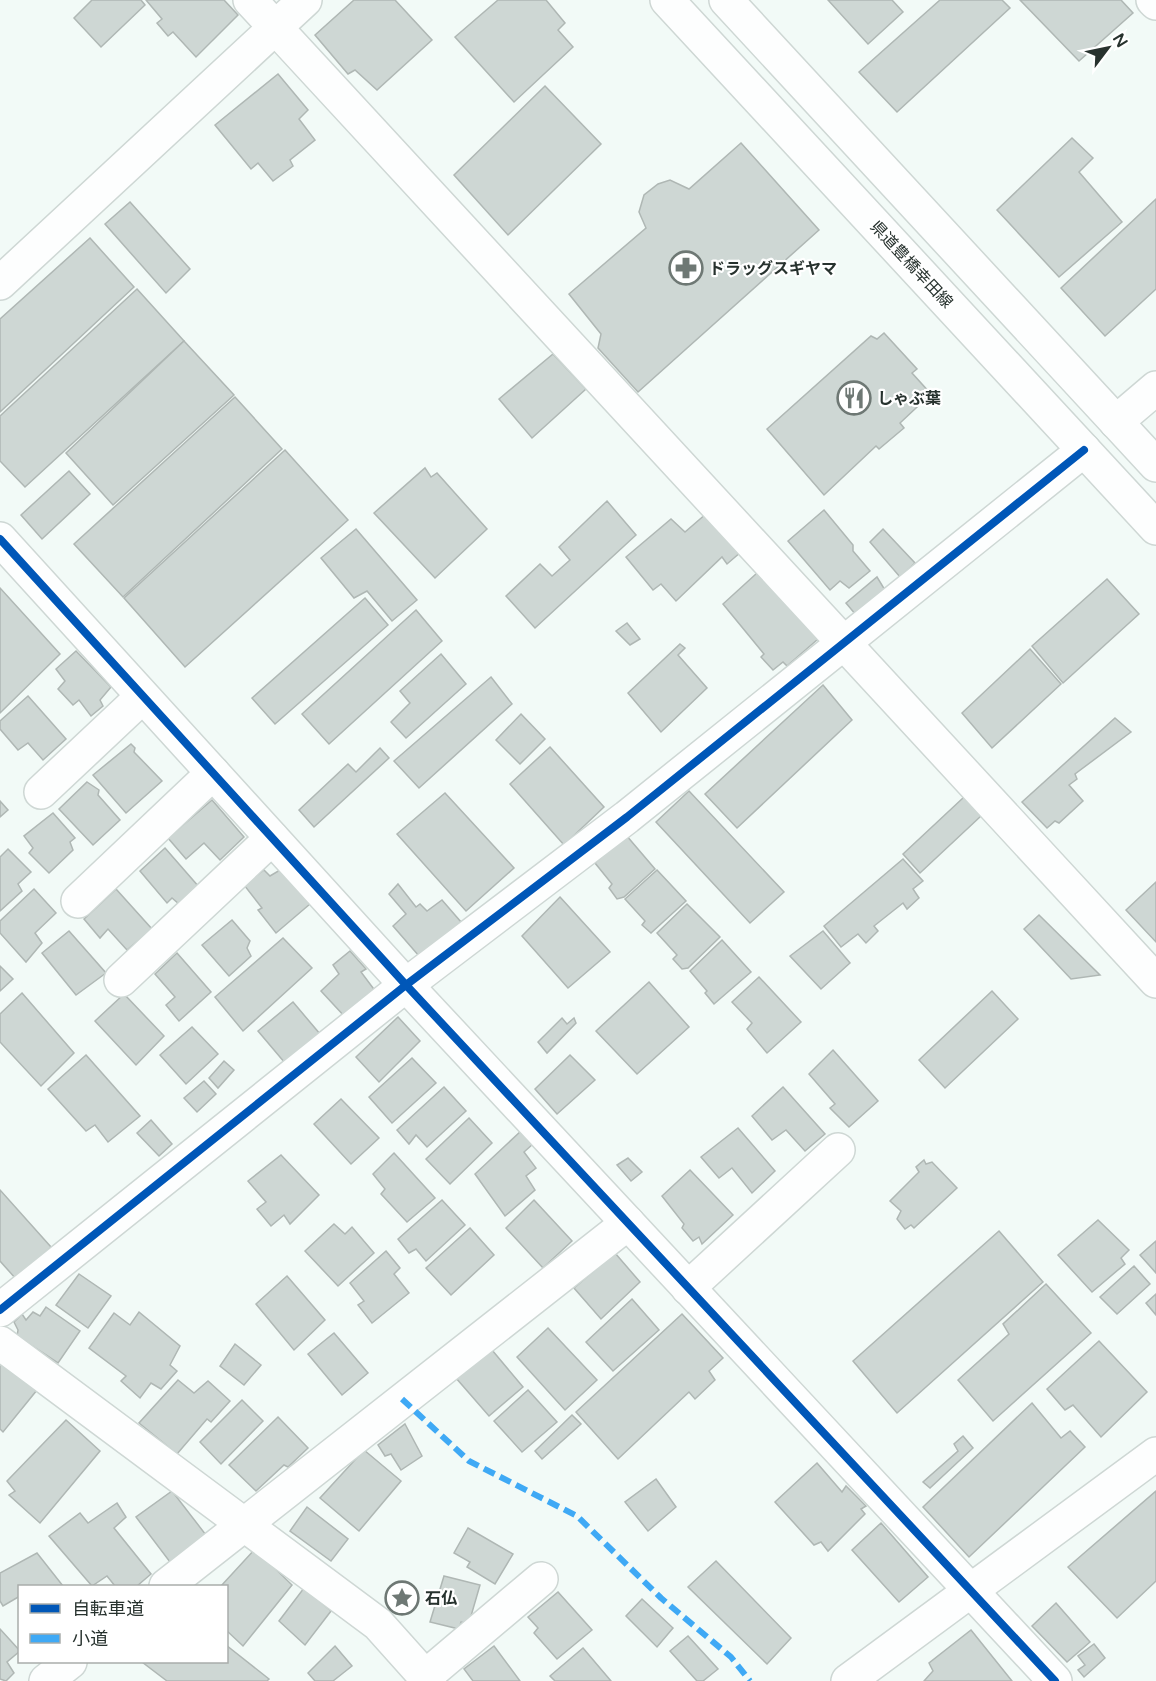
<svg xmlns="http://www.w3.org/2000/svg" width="1156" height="1681" font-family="'Varela Round','Noto Sans JP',sans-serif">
<rect width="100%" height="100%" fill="#f2faf7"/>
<g fill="#ced7d4" stroke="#afb7b4" stroke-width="1.5">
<polygon points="92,0 141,0 145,5 101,47 74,18"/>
<polygon points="146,0 224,0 238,15 196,57 173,32 168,36 157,23 162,19"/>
<polygon points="354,0 395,0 432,40 377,90 355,70 348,74 315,35"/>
<polygon points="498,0 546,0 565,23 558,30 573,47 514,102 455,37"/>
<polygon points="828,0 892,0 903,12 868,44"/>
<polygon points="940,0 1002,0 1010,8 897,112 859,72"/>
<polygon points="1020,0 1121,0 1133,13 1079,61"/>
<polygon points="278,74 308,110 299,119 315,140 290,160 293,166 273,181 258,163 251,169 215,125"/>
<polygon points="545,86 601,144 508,235 454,175"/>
<polygon points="1072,138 1093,158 1079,172 1122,222 1059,277 997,210"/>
<polygon points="741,143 819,230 638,392 598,348 601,334 569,294 646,228 639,212 644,195 658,184 670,180 689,189"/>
<polygon points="1156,199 1156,289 1105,336 1061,288"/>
<polygon points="130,202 190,269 166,293 105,224"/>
<polygon points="90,238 134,287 0,412 0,319"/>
<polygon points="137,289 184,341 25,487 0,461 0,416"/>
<polygon points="884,333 917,369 912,373 931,394 900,423 904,428 879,449 876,446 824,495 767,429 871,336 877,339"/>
<polygon points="184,341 234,395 113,505 66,453"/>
<polygon points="553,354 586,389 532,438 499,399"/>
<polygon points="235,397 282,449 123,597 74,544"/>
<polygon points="285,450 348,520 185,667 124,598"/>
<polygon points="425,468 431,477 437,473 487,529 435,578 374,513"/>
<polygon points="69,471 90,494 42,539 21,515"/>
<polygon points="607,501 636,535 535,628 506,596 540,564 552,576 570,560 559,547"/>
<polygon points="824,510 853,545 853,551 870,571 849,588 840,581 830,590 788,541"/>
<polygon points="707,513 741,552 727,564 722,557 676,601 661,584 653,590 626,557 671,519 685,532"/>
<polygon points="356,529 417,600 392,621 367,591 354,598 321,558"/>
<polygon points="883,529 915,563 900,577 870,542"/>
<polygon points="757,573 818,639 787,666 783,662 773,670 761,657 764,654 723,604"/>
<polygon points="877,577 885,590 856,615 846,603"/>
<polygon points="1107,579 1139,614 1063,683 1032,646"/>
<polygon points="0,588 60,654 0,713"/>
<polygon points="365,598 388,625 275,724 252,698"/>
<polygon points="416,610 442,641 329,744 302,714"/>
<polygon points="627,623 640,639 630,645 616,631"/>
<polygon points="680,644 685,648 678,655 707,688 661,732 628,693"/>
<polygon points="1030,649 1061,684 992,748 962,713"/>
<polygon points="76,651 111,687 100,700 103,706 91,716 79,700 73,705 58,689 65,681 56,669"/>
<polygon points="441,654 466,684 406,738 391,722 410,703 400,691"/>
<polygon points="491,677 512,704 419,788 394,761"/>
<polygon points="823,685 852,720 737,828 705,794"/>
<polygon points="28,696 66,739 43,760 28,743 18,750 0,729 0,721"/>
<polygon points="521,714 545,739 520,764 496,740"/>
<polygon points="1115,718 1131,732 1075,774 1077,779 1069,785 1083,801 1059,823 1055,821 1047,828 1022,802"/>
<polygon points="131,744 135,748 134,752 162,781 126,813 93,775"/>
<polygon points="550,747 604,807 564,845 510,784"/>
<polygon points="380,748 389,758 314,827 299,810 348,764 356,772"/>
<polygon points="87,782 99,790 98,795 120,820 93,845 59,809"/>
<polygon points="689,791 784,892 750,923 656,822"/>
<polygon points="445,793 514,868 466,911 397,834"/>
<polygon points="964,797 981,816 920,873 903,854"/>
<polygon points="212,800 244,837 220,860 204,843 186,859 168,838"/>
<polygon points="0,801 8,810 0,817"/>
<polygon points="53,813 75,838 70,842 73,850 49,873 29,853 33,848 24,836"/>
<polygon points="626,835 655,869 624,897 617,899 609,888 612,884 595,863"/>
<polygon points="165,848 199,887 179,904 172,898 167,903 140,871"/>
<polygon points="8,849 31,872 18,884 22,891 0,911 0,857"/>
<polygon points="903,859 923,881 913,889 919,898 907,909 903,903 874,926 878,931 866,943 858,934 841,947 824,926"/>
<polygon points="264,870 270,876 280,870 310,904 276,933 258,910 262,908 244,885"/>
<polygon points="657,870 686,901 651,933 642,925 645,921 625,899"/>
<polygon points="1156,882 1156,942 1126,910"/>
<polygon points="398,884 416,907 420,904 427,911 442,900 461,922 419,956 393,926 406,914 389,894"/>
<polygon points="34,889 56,913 35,933 42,943 26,962 0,933 0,921"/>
<polygon points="116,889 152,929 127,950 108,929 100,938 84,919"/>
<polygon points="560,897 610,952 568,988 522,936"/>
<polygon points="687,904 720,937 688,968 682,969 673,959 677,955 657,933"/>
<polygon points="1039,915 1100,975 1071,979 1024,929"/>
<polygon points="232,920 250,941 247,948 251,956 229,976 202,945"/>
<polygon points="69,931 106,973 76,995 42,953"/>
<polygon points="823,931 850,963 821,989 790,956"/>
<polygon points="283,938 312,968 243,1031 215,997"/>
<polygon points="722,940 751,972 714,1004 705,993 707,991 690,971"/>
<polygon points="350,951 366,969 361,972 376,992 346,1018 321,991 339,974 333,965"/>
<polygon points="177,953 211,992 179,1021 166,1005 175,997 155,974"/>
<polygon points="0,966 13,979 0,991"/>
<polygon points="759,977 801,1022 767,1053 747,1029 752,1023 732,1002"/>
<polygon points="649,982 689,1027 637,1074 596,1031"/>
<polygon points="992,991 1018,1019 945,1088 919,1060"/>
<polygon points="22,993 74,1053 41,1086 0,1042 0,1014"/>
<polygon points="124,994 164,1036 136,1065 95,1021"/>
<polygon points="293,1002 320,1034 285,1063 258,1031"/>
<polygon points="398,1017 420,1041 379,1082 356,1057"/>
<polygon points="562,1018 567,1024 574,1018 576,1023 547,1053 538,1042"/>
<polygon points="192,1027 218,1054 186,1084 160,1055"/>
<polygon points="833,1050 878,1101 849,1127 830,1108 835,1104 809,1074"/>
<polygon points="86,1055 140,1116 108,1142 95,1125 86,1131 48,1089"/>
<polygon points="570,1055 595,1080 557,1114 535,1089"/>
<polygon points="412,1058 436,1083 392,1123 369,1097"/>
<polygon points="224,1061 234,1070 218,1088 209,1078"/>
<polygon points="204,1081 216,1094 197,1112 184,1098"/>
<polygon points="444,1087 466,1111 427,1147 416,1135 409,1144 397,1130"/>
<polygon points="783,1087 825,1134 805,1151 786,1130 772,1140 752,1116"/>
<polygon points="341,1099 379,1138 351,1164 314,1124"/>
<polygon points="469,1118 492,1143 450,1184 426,1159"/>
<polygon points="151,1120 172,1144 159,1156 137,1133"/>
<polygon points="738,1128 775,1171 752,1193 732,1168 719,1178 701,1157"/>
<polygon points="522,1130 533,1144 524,1152 536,1168 526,1176 535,1190 505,1216 475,1174"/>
<polygon points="394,1153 435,1198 407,1222 381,1194 385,1189 373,1174"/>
<polygon points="281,1155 319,1195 290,1224 284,1215 271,1226 257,1209 266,1202 248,1181"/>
<polygon points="628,1158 642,1172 631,1181 617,1165"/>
<polygon points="924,1160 926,1164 932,1162 957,1188 914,1228 911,1225 905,1229 897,1219 901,1211 890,1201 919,1172 916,1167"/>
<polygon points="690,1170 733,1215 702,1244 699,1237 693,1241 682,1228 684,1224 662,1196"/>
<polygon points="0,1190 51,1247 16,1279 0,1261"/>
<polygon points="442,1200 465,1225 426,1261 416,1249 409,1253 398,1239"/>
<polygon points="534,1200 572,1241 543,1268 506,1228"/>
<polygon points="1098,1220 1129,1250 1121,1258 1125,1264 1092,1292 1058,1255"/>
<polygon points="334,1224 345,1234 352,1227 374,1253 338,1286 305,1251"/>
<polygon points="470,1228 494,1255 451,1295 426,1268"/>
<polygon points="999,1231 1043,1282 897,1413 853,1361"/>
<polygon points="1156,1241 1156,1273 1140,1255"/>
<polygon points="386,1251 400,1268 394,1274 409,1293 372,1323 358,1305 364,1301 350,1283"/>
<polygon points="615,1253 640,1282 601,1319 574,1288"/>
<polygon points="1134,1266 1150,1284 1117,1314 1100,1297"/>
<polygon points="79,1274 111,1296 88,1328 56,1305"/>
<polygon points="287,1276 325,1320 294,1350 256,1304"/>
<polygon points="1046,1284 1091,1333 993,1421 958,1380 1009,1334 1003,1324"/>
<polygon points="1156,1294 1156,1315 1146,1303"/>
<polygon points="632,1299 659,1330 613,1371 586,1342"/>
<polygon points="46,1307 80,1331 58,1363 17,1336 18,1330 14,1322 22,1314 26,1320 33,1312 40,1316"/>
<polygon points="139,1312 180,1346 170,1365 177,1371 161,1389 151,1383 140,1398 121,1381 126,1376 89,1348 114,1313 130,1325"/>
<polygon points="682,1314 723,1358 709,1371 715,1380 695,1399 689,1392 618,1459 576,1412"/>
<polygon points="548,1328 597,1380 565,1410 517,1357"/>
<polygon points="334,1333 368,1373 342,1395 308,1354"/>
<polygon points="1099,1341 1147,1392 1101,1437 1073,1405 1065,1410 1047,1389"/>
<polygon points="235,1344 261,1365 244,1385 220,1366"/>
<polygon points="492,1350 523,1387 489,1416 456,1378"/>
<polygon points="0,1361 37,1390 3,1432 0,1429"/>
<polygon points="178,1380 194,1393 208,1381 230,1401 211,1422 207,1419 177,1454 139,1423"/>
<polygon points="528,1390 557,1422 522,1452 494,1421"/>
<polygon points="242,1400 263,1421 221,1464 200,1442"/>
<polygon points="1032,1403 1061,1438 1070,1431 1085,1447 969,1557 923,1507"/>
<polygon points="572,1415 581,1424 542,1459 535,1451"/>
<polygon points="278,1417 308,1448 288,1467 284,1465 256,1491 229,1465"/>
<polygon points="66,1420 100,1451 40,1523 9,1495 15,1491 7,1481"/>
<polygon points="405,1424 422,1456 401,1470 391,1454 385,1456 378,1445"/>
<polygon points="963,1436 973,1448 930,1488 923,1482 958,1451 954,1444"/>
<polygon points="364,1450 401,1481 359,1531 320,1498"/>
<polygon points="817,1463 842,1492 846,1486 866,1506 861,1509 865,1514 828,1551 821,1542 814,1545 775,1502"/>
<polygon points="656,1479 676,1507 648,1531 625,1502"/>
<polygon points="172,1491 206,1535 170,1562 136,1517"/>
<polygon points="1156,1491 1156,1581 1117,1618 1068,1567"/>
<polygon points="117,1503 126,1517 114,1528 151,1574 137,1586 115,1586 107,1576 92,1586 49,1536 80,1513 88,1523"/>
<polygon points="307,1507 348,1539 331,1561 290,1531"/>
<polygon points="881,1523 928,1577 899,1602 852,1550"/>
<polygon points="468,1528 513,1554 495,1584 467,1567 470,1562 454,1553"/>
<polygon points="255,1549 292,1585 243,1646 226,1630 226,1586 221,1586"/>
<polygon points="37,1553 63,1586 20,1586 20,1596 3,1606 0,1601 0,1573"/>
<polygon points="716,1561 791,1638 767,1664 688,1587"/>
<polygon points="444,1576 480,1585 469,1623 461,1622 459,1629 430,1622"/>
<polygon points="304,1588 331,1611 305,1645 279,1621"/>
<polygon points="558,1592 592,1630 557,1659 534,1633 538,1628 528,1617"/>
<polygon points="642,1599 673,1628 657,1647 626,1616"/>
<polygon points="1056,1603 1090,1642 1067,1662 1032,1626"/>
<polygon points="0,1629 20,1651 7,1662 14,1673 6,1681 0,1679"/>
<polygon points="971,1630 1012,1681 924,1681 933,1671 929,1663"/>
<polygon points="688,1636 718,1669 703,1681 697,1681 670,1651"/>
<polygon points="1094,1644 1105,1658 1084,1677 1078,1670 1085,1665 1078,1656"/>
<polygon points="226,1645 269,1679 267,1681 167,1681 142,1662 226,1662"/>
<polygon points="335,1646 352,1666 333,1681 315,1681 308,1673"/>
<polygon points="494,1646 520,1681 473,1681 464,1669"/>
<polygon points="583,1648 611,1681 555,1681 550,1676"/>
</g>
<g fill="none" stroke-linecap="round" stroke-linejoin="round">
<defs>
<g id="minor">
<polyline points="250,0 1156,981"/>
<polyline points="1153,0 1156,3"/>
<polyline points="0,283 305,0"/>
<polyline points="1116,422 1156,388"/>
<polyline points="0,539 406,985 1055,1681"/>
<polyline points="41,792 142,697"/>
<polyline points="78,901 213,773"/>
<polyline points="121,980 272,838"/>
<polyline points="688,1288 838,1150"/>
<polyline points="0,1310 406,985 627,817 1084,450"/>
<polyline points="0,1343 378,1624 429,1681"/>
<polyline points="166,1586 628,1223"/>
<polyline points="426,1676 541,1579"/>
<polyline points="46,1681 70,1662"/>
<polyline points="848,1681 1156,1454"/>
</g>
<g id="secondary">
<polyline points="667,0 1156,528"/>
<polyline points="726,0 1156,465"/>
</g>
</defs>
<use href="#minor" stroke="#ced7d4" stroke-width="36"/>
<use href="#secondary" stroke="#ced7d4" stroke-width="36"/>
<use href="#minor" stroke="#fdfefe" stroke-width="33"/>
<use href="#secondary" stroke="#fdfefe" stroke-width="33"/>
<polyline stroke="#3fa9f5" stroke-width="6" stroke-dasharray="12 6" stroke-linecap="butt" points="402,1399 469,1461 577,1516 661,1598 731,1657 750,1681"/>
<defs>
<g id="cycleway">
<polyline points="0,539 406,985 1055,1681"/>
<polyline points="0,1310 406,985 627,817 1084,450"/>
</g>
</defs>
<use href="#cycleway" stroke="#fff" stroke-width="11"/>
<use href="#cycleway" stroke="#0057b8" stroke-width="8"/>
</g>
<defs>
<symbol id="pharmacy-ring" viewBox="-11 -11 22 22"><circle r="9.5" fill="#fff" stroke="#6e7874" stroke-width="1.5"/><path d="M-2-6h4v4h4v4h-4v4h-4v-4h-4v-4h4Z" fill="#6e7874"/></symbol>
<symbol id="restaurant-ring" viewBox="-11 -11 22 22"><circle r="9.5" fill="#fff" stroke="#6e7874" stroke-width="1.5"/><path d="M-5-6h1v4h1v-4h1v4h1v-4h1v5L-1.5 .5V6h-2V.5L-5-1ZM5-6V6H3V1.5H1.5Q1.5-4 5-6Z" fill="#6e7874"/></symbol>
<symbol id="sight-ring" viewBox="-11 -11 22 22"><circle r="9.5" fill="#fff" stroke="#6e7874" stroke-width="1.5"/><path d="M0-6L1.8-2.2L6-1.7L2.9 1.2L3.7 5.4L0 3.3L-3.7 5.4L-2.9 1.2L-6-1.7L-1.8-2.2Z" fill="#6e7874"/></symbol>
</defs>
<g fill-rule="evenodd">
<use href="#pharmacy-ring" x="667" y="249" width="38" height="38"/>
<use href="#restaurant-ring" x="835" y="379" width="38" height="38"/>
<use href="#sight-ring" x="383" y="1579" width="38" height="38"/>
</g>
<g text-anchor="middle" stroke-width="4.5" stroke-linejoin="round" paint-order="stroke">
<g font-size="16" fill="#27322e" stroke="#fff">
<text transform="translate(912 264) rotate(47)" y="6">県道豊橋幸田線</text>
</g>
<g font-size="16" font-weight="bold" fill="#27322e" stroke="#fff" text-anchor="start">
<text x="709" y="274">ドラッグスギヤマ</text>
<text x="877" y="404">しゃぶ葉</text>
<text x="425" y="1604">石仏</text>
</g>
</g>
<rect x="18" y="1585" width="210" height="78" fill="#ffffff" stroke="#a9adab" stroke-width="1.5"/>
<rect x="30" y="1604" width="30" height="9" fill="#0057b8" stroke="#a9adab" stroke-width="1.5"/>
<text x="72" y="1615" font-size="18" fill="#27322e">自転車道</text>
<rect x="30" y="1634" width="30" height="9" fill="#3fa9f5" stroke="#a9adab" stroke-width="1.5"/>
<text x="72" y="1645" font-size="18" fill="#27322e">小道</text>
<g transform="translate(1108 48) rotate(58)" stroke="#ffffff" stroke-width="4.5" paint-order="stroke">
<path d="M0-4.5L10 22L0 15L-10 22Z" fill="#27322e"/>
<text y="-9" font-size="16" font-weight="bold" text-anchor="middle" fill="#27322e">N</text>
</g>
</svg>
